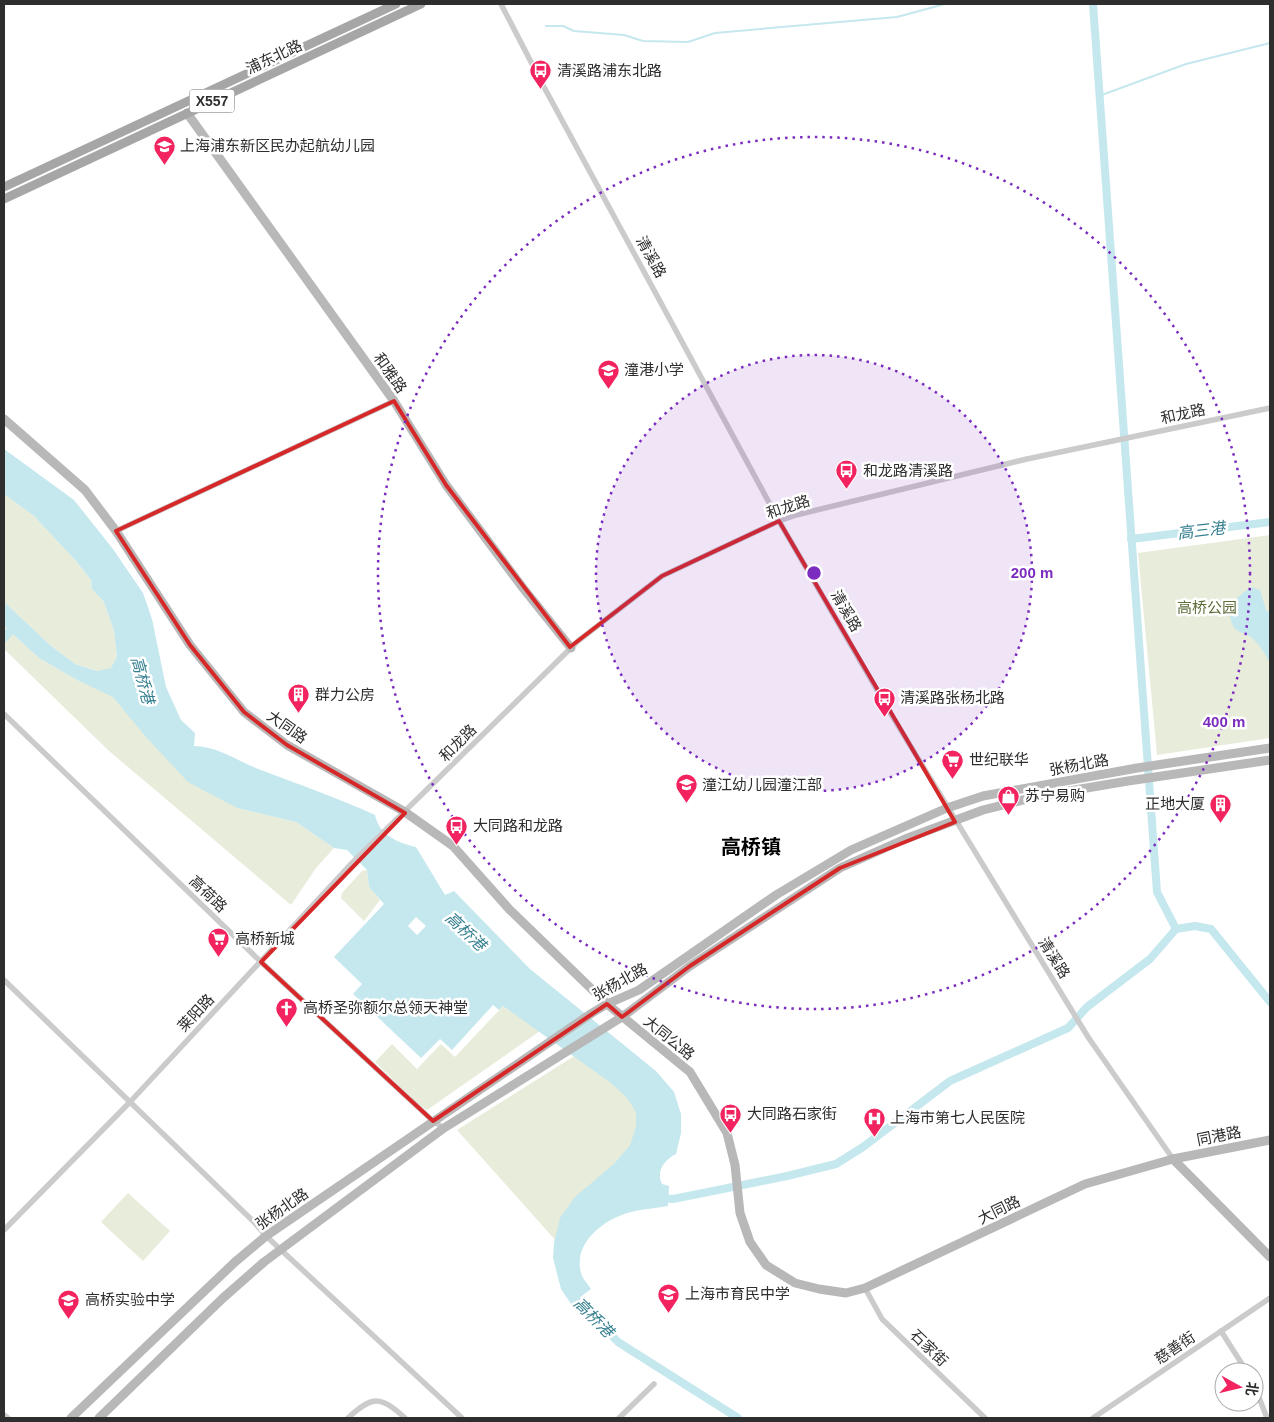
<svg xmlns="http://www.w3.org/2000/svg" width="1274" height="1422" font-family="Arial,'Noto Sans SC',sans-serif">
<rect width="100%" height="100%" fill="#fff"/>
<g fill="#e8ecda">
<polygon points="4,494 34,516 76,561 91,580 92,589 104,602 114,631 117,657 111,669 98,671 75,664 50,645 4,602"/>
<polygon points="1270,535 1270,738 1157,755 1138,553"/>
<polygon points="4,626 39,658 79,681 113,696 145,736 237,808 296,822 334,848 316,868 291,905 108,750 4,649"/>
<polygon points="367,870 369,887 380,900 364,921 341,898 342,893 362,871"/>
<polygon points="503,1006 540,1031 427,1110 418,1104 375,1062 392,1044 417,1069 441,1044 455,1057"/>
<polygon points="587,1048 630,1077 642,1146 557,1242 457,1130"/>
<polygon points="128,1193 170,1231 143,1261 101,1222"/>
</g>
<g fill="#c5e7ee" fill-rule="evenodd">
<path d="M4,449L74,500L113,549L143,593L152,619L166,687L181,720L195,733L194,746C218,746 239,762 261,770C300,785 338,798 375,815C379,835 398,843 416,847L445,895L454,891L530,969L656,1071L674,1092L681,1114V1133L676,1154C664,1160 656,1171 662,1184L669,1186L668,1206C653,1209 634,1209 619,1216C596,1226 572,1248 582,1276C584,1280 588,1285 591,1289L571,1304L561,1289L553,1258L554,1243L560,1218L575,1197L615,1163L630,1145L636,1127V1112L627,1098L611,1083L503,1006L499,1010L493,1005L452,1050L440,1039L421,1058L353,994L362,984L334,957L384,904L369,887L367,870L347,850L334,848L296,822L237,808L188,782L145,736L113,697L79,681L39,658L4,626V602L50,645L75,664L97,671L111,668L117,657L114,631L104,602L92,589L91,580L76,561L34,516L4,494ZM416,917L426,926L417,935L408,926Z"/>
<path d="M1252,587L1260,590L1266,610L1270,613V660H1268C1263,650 1257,641 1248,635C1244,633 1240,633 1237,630C1233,628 1232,624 1231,620C1226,604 1240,594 1252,587Z"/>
</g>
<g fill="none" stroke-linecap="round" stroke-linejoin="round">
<g stroke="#c5e7ee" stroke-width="2">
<polyline points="546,26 563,26 574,31 624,35 643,41 688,42 715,33 897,17 945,4"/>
<polyline points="1099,96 1186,64 1270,43"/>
</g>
<g stroke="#c5e7ee" stroke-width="8">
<polyline points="1093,4 1157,892 1176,929"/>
<polyline points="1131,539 1270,522"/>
<polyline points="4,638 16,625"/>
<polyline points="659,1198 673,1199 718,1190 787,1176 836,1164 863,1147 950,1081 1068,1028 1087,1007 1150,959 1176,929 1195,926 1211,929 1270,1002"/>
<polyline points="570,1293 618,1342 738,1418"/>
</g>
<g stroke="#cbcbcb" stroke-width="5.5">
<polyline points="501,4 544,87 779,521 891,714 1088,1037 1173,1159"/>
<polyline points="116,531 394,401"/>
<polyline points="4,714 261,962 433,1121 444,1128"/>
<polyline points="4,980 254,1222 266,1236 462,1418"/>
<polyline points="4,1230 130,1102 350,865 578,641 662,576 779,521 796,515 1027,459 1270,408"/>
<polyline points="865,1288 882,1319 985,1418"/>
<polyline points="1221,1331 1247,1372"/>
<polyline points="1254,1385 1267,1418"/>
<polyline points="4,1415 8,1418"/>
<path d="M348,1418C373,1395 381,1396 405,1418"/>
<polyline points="619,1418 654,1384"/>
<polyline points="1093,1418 1270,1298"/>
</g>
<g stroke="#b8b8b8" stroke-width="9">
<polyline points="187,113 394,401 446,485 523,588 571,648"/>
<polyline points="4,419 85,490 116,531 190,645 244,712 287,745 405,812 453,846 509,909 607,1004 690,1072 727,1133 735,1165 740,1213 750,1242 766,1265 795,1283 819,1289 846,1293 865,1288 1085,1184 1173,1159 1270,1140"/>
<polyline points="1173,1159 1270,1257"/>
<polyline points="71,1418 235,1262 266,1236 592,1013 607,1004 639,990 776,895 851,850 947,808 983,796 1137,768 1270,748"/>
<polyline points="99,1418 223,1298 264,1262 444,1128 622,1017 690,966 840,868 905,839 983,810 1039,796 1128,781 1270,760"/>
</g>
<g stroke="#a6a6a6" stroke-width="9">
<polyline points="4,187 396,4"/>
<polyline points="4,199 421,4"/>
</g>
</g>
<path fill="none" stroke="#d62828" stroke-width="4" stroke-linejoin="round" d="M394,401L446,485L570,647L662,576L779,521L955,822L840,868L690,966L622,1017L607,1004L433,1121L261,962L405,813L287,745L244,712L190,645L116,531Z"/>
<circle cx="814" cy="573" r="218" fill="#7b2cbf" fill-opacity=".12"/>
<g fill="none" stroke="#7b2cbf" stroke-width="2.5" stroke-dasharray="2.5 5">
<circle cx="814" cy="573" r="218"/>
<circle cx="814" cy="573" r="436"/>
</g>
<defs>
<symbol id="bus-pin" viewBox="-11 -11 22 30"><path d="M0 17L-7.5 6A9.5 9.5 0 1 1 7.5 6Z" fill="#f2235e" stroke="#fff"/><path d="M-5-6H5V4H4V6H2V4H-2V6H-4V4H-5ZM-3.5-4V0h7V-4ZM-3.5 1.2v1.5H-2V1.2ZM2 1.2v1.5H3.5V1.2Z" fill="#fff"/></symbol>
<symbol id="school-pin" viewBox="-11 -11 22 30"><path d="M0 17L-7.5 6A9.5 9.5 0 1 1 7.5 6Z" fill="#f2235e" stroke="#fff"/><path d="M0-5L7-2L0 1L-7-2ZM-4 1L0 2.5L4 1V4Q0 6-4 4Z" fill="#fff"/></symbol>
<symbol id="building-pin" viewBox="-11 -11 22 30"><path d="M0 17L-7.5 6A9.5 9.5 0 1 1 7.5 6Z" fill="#f2235e" stroke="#fff"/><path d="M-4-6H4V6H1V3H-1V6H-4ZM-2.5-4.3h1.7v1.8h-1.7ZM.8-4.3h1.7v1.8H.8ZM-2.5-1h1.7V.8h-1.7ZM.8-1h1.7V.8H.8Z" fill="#fff"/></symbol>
<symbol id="supermarket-pin" viewBox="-11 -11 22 30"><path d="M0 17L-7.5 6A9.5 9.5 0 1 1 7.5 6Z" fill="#f2235e" stroke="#fff"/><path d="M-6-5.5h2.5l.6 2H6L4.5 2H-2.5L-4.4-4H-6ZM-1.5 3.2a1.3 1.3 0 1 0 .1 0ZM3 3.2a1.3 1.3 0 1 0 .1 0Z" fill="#fff"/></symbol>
<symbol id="shop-pin" viewBox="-11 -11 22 30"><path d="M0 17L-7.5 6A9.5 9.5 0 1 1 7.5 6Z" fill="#f2235e" stroke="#fff"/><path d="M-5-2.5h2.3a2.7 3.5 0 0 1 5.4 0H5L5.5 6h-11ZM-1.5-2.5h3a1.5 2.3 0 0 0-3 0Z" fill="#fff"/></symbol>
<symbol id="church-pin" viewBox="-11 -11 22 30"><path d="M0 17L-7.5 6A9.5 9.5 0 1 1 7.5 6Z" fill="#f2235e" stroke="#fff"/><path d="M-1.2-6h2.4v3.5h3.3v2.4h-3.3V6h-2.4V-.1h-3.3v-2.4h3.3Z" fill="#fff"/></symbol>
<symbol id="hospital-pin" viewBox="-11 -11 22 30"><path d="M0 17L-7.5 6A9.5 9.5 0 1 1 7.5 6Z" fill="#f2235e" stroke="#fff"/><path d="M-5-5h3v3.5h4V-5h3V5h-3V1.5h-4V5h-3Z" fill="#fff"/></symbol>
</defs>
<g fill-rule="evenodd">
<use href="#bus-pin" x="528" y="58" width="25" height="34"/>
<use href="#school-pin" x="152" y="134" width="25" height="34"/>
<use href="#school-pin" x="596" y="358" width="25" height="34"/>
<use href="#bus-pin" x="834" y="458" width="25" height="34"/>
<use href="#building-pin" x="286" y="682" width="25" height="34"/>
<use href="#bus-pin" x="872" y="686" width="25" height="34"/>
<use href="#supermarket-pin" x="940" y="748" width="25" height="34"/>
<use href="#school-pin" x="674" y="772" width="25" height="34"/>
<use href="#shop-pin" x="996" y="784" width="25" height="34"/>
<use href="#building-pin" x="1208" y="792" width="25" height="34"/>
<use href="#bus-pin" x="444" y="814" width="25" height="34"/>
<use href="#supermarket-pin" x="206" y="926" width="25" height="34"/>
<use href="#church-pin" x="274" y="996" width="25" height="34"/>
<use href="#bus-pin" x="718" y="1102" width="25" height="34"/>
<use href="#hospital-pin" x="862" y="1106" width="25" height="34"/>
<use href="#school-pin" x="656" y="1282" width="25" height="34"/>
<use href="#school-pin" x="56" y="1288" width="25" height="34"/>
</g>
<g text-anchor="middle" stroke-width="5" stroke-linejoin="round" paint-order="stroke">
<rect fill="#fff" stroke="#6d6d6d" stroke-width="1" x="189.5" y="89.5" width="45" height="23" rx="4"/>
<g font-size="14" font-weight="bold" fill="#2e2e2e">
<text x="212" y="106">X557</text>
</g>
<g font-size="15" fill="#2e2e2e" stroke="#fff">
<text transform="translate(274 57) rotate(-25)" y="5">浦东北路</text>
<text transform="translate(651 257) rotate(61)" y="5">清溪路</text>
<text transform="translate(390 373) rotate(55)" y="5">和雅路</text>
<text transform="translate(1183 414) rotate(-12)" y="5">和龙路</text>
<text transform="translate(788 507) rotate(-18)" y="5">和龙路</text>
<text transform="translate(846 611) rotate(60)" y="5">清溪路</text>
<text transform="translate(287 727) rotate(35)" y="5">大同路</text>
<text transform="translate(458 743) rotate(-45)" y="5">和龙路</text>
<text transform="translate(1079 765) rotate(-10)" y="5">张杨北路</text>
<text transform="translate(208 894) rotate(44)" y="5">高荷路</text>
<text transform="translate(1054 958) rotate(58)" y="5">清溪路</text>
<text transform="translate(620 982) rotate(-29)" y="5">张杨北路</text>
<text transform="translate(196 1013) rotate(-47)" y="5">莱阳路</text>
<text transform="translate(669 1038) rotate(39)" y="5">大同公路</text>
<text transform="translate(1219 1136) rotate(-11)" y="5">同港路</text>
<text transform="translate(282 1209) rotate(-35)" y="5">张杨北路</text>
<text transform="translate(999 1210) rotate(-26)" y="5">大同路</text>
<text transform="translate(929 1348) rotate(44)" y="5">石家街</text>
<text transform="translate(1175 1348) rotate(-34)" y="5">慈善街</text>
</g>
<g font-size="15" fill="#2e2e2e" stroke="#fff" text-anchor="start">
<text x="557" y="76">清溪路浦东北路</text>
<text x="180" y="151">上海浦东新区民办起航幼儿园</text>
<text x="624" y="375">潼港小学</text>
<text x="863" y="476">和龙路清溪路</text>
<text x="315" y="700">群力公房</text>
<text x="900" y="703">清溪路张杨北路</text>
<text x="969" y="765">世纪联华</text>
<text x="702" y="790">潼江幼儿园潼江部</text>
<text x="1025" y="801">苏宁易购</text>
<text x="1205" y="809" text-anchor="end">正地大厦</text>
<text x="473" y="831">大同路和龙路</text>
<text x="235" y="944">高桥新城</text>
<text x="303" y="1013">高桥圣弥额尔总领天神堂</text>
<text x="747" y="1119">大同路石家街</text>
<text x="890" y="1123">上海市第七人民医院</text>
<text x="685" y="1299">上海市育民中学</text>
<text x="85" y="1305">高桥实验中学</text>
</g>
<g font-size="15" fill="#5c6d38" stroke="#fff">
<text x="1207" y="613">高桥公园</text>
</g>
<g font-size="16" font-style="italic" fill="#347f8f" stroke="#fff">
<text transform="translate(1201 530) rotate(-7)" y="6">高三港</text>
<text transform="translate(143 680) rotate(75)" y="6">高桥港</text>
<text transform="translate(466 931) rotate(43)" y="6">高桥港</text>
<text transform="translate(594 1317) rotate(45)" y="6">高桥港</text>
</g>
<g font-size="20" font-weight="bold" fill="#000" stroke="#fff">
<text x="751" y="854">高桥镇</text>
</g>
</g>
<circle cx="814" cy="573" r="8" fill="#7b2cbf" stroke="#fff" stroke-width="2.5"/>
<g font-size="15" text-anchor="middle" font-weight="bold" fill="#7b2cbf" stroke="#fff" stroke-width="5" stroke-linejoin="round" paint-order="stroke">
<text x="1032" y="578">200 m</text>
<text x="1224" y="727">400 m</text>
</g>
<rect width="1274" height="1422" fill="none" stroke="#2e2e2e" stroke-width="10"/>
<g transform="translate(1239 1387) rotate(98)"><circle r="24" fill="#ffffff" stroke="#ababab"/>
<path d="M0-4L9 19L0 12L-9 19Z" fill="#f2235e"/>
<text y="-8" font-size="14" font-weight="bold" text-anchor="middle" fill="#2e2e2e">北</text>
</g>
</svg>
